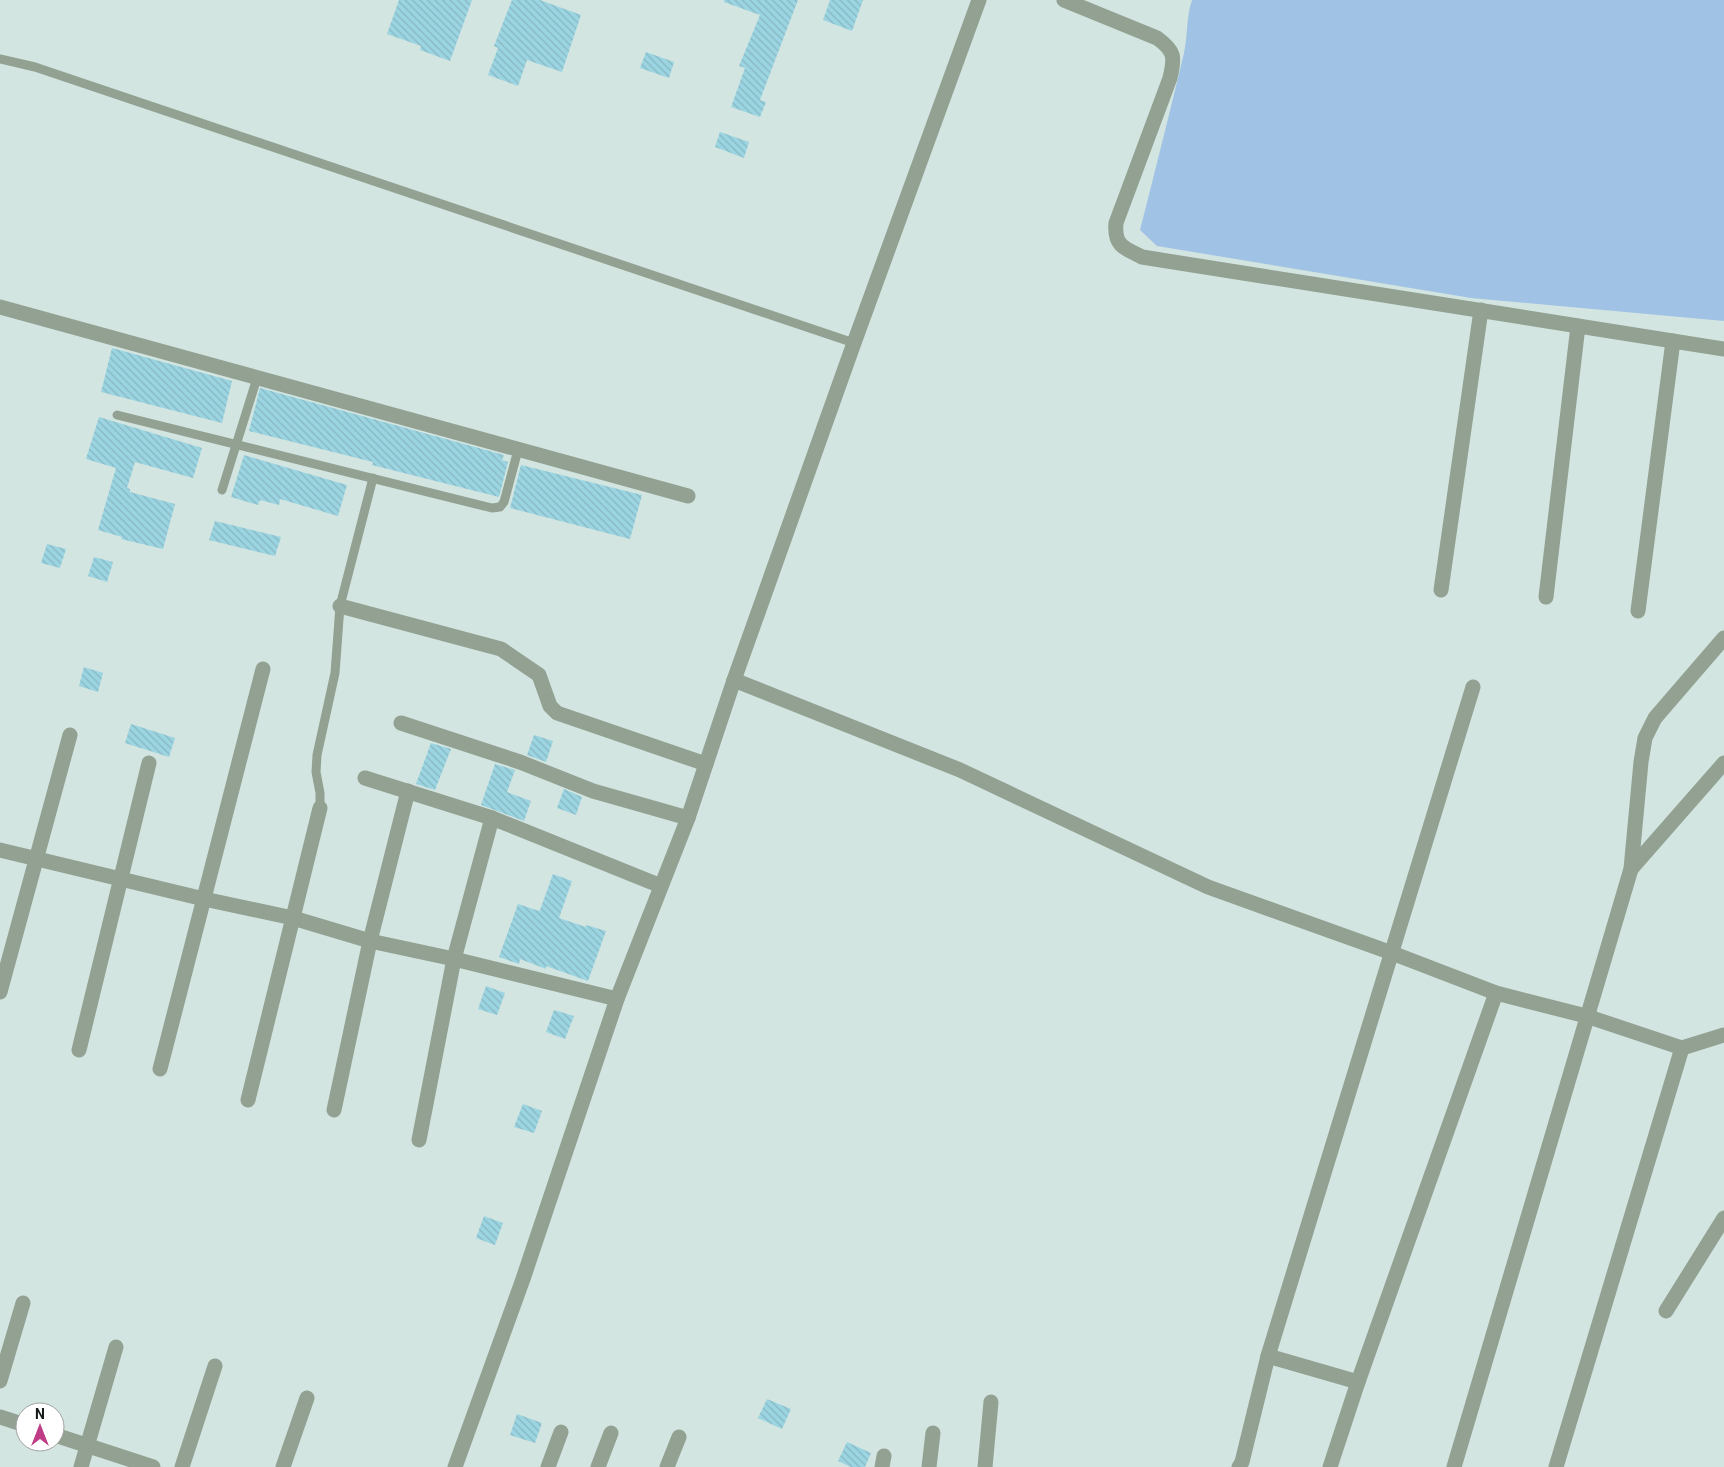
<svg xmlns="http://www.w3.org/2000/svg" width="1724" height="1467" font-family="Roboto,sans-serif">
<defs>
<pattern id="building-back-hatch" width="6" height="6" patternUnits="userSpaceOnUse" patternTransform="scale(1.25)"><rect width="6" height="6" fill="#9cd5e2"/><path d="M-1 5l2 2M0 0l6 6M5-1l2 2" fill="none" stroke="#86b6c1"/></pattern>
</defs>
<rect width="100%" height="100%" fill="#d2e5e1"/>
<path fill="#a0c2e4" d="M1192,0H1724V321L1471,298L1157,246L1140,230C1155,171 1170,112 1184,53C1188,35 1186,17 1192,0Z"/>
<g fill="url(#building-back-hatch)">
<polygon points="399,0 472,0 450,61 420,50 421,46 387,34"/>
<polygon points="512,0 540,0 581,15 562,72 527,60 518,86 488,75 498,48 494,46"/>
<polygon points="724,0 798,0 760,100 766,102 760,117 731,107 745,68 739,66 760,15 724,2"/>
<polygon points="830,0 863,0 852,31 823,20"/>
<polygon points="646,52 674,62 669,78 640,68"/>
<polygon points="720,132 749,142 744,158 715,147"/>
<polygon points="112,348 232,381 222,423 101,392"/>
<polygon points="260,388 504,455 502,460 508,462 499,497 372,465 373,462 249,431"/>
<polygon points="99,417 202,448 193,478 135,462 127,488 130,489 130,492 175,504 163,549 121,539 122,537 98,530 116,468 86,459"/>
<polygon points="244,455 347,485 338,516 280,499 279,505 260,500 258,505 231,497"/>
<polygon points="521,465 642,495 630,539 510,508"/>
<polygon points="215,521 281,537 275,556 209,540"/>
<polygon points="47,544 66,549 60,568 41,563"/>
<polygon points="94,557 113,562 107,582 88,576"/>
<polygon points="84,667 103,673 98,692 79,686"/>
<polygon points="131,724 175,738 169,757 125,743"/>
<polygon points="534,735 553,741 546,762 527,755"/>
<polygon points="431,743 451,749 435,790 416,784"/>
<polygon points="495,764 515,770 507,792 531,801 524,821 481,805"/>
<polygon points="564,789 582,797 576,815 557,808"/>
<polygon points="553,874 572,881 559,918 586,927 586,925 606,931 588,981 546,966 546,969 520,959 519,964 499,957 518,904 539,911 540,910"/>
<polygon points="486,986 505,993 497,1015 478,1009"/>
<polygon points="554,1010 574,1016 565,1039 546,1032"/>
<polygon points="523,1104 542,1111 534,1133 514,1127"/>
<polygon points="484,1216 503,1223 495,1245 476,1238"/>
<polygon points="767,1399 791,1409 782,1429 758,1418"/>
<polygon points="517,1414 542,1423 535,1443 510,1435"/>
<polygon points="847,1442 871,1453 865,1467 851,1467 838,1461"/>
</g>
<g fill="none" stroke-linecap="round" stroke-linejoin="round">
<g stroke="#92a192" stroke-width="9">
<polyline points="0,59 35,67 854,343"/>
<polyline points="117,415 492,508 500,507 504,502 518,450"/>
<polyline points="222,490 257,378"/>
<polyline points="320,808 320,793 316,772 317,755 335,673 340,606 373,478"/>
</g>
<g stroke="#92a192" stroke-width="15">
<path d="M1064,0L1157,38C1175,51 1175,57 1170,78L1116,223C1114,246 1124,248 1142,257L1724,349"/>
<polyline points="0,307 688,496"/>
<polyline points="1441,590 1481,310"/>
<polyline points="1546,597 1578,326"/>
<polyline points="340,606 501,649 539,675 550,706 557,713 706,764"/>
<polyline points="1638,611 1673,341"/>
<polyline points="734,680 960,770 1208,887 1392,953 1496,993 1586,1016 1682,1048 1724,1035"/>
<polyline points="401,723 520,762 593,791 688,818"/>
<polyline points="365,778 492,818 661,886"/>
<polyline points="0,850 204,899 293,918 370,941 454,959 617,999"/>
<polyline points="1631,869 1724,763"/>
<polyline points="0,992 70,735"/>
<polyline points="79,1050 149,763"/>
<polyline points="160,1069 263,669"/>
<polyline points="248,1100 320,808"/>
<polyline points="334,1110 370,941 408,791"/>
<polyline points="419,1140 454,959 492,818"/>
<polyline points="1666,1311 1724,1218"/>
<polyline points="1268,1356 1358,1382"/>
<polyline points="0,1381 23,1303"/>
<polyline points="0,1417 25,1425"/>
<polyline points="55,1435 153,1467"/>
<polyline points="81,1467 116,1347"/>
<polyline points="182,1467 215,1366"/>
<polyline points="283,1467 307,1398"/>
<polyline points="548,1467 561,1432"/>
<polyline points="598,1467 611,1433"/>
<polyline points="667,1467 679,1437"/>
<polyline points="882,1467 884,1456"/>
<polyline points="929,1467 933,1433"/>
<polyline points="985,1467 991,1402"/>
<polyline points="1239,1467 1242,1462 1268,1356 1473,687"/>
<polyline points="1330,1467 1358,1382 1496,993"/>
<polyline points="1454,1467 1631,869 1641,762 1645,738 1655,718 1724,638"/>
<polyline points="1556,1467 1682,1048"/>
</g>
<polyline stroke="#92a192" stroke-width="15" points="455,1467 523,1279 617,999 688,818 734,680 854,343 979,0"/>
</g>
<g transform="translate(40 1427)"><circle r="24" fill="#ffffff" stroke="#a1a3a3"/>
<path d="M0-4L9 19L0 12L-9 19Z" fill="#bf3d86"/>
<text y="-8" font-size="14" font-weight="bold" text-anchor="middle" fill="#141a19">N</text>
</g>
</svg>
